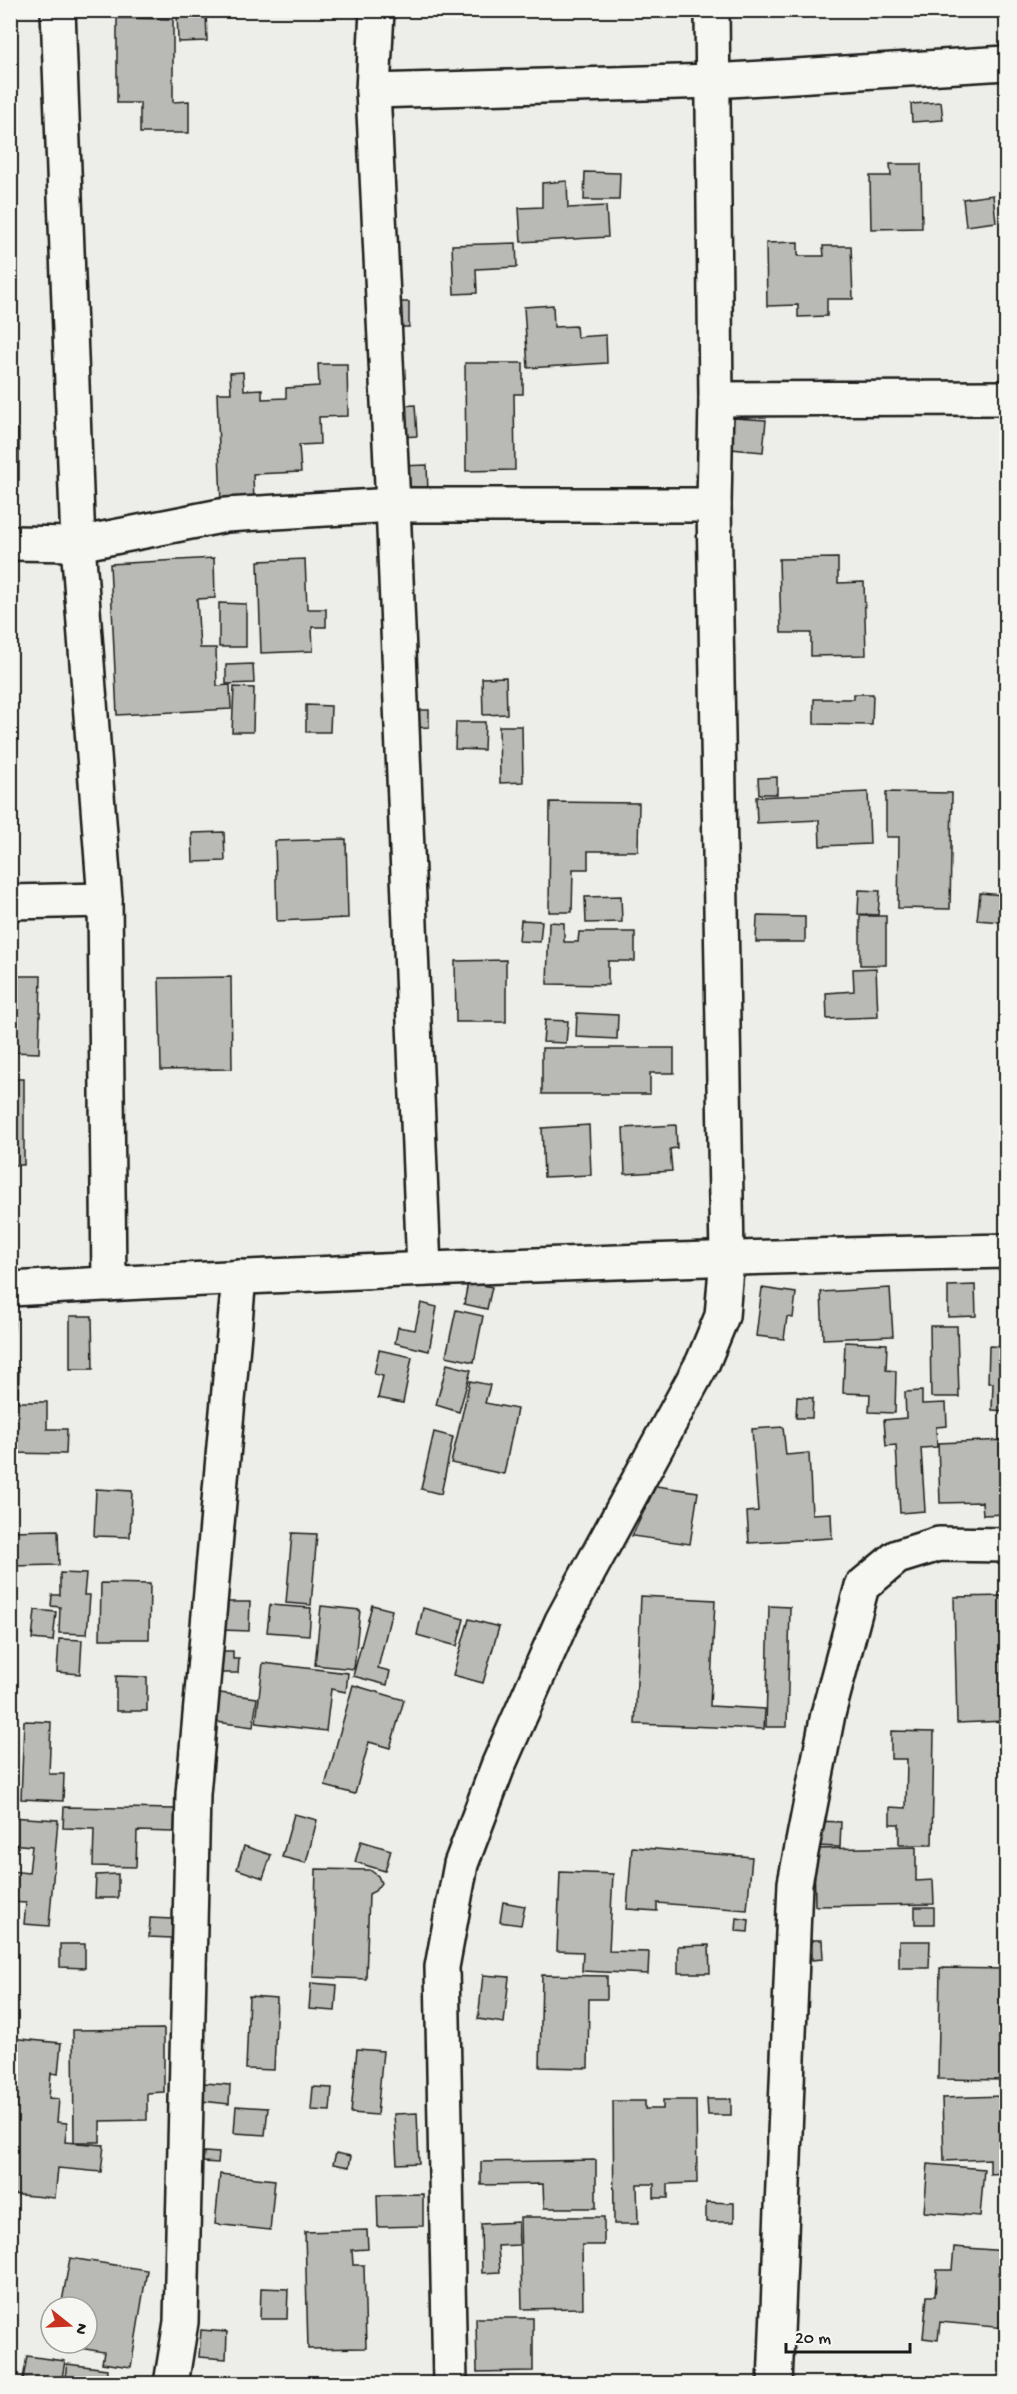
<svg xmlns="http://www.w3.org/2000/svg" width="1017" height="2394" font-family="'Gochi Hand',sans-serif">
<rect width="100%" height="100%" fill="#edede9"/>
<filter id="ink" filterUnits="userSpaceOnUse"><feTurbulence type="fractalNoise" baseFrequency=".0167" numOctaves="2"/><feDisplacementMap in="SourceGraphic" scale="12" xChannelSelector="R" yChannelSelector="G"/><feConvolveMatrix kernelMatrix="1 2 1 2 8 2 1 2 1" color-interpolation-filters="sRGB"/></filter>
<g filter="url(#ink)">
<g fill="#b9b9b6" stroke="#1c1c1c" stroke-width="1.5">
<polygon points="177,10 206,10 207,41 178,42"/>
<polygon points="117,18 173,19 173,102 189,101 189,133 140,133 140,103 117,103"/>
<polygon points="941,102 943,120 912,122 911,104"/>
<polygon points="890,164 921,164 922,228 871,229 870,176 891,176"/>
<polygon points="585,172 620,173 619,200 584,200"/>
<polygon points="567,181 568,208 606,206 608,237 521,242 519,208 542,207 542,183"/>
<polygon points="993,195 996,222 966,226 963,199"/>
<polygon points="798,242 798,256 824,256 823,246 851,246 853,299 827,299 827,316 798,317 798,305 767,306 766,243"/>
<polygon points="516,243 517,267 476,269 477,293 454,294 452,245"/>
<rect x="396" y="302" width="13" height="25"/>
<polygon points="553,305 554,327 576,326 577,337 606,335 607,363 528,368 524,307"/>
<polygon points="465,363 523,363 523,394 514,394 515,470 466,471"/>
<polygon points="318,364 347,364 348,416 319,417 320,444 299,445 301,472 253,474 254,504 221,505 217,393 231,393 230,373 243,372 244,390 262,389 262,399 286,398 286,388 319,386"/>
<polygon points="415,405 417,436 402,437 400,406"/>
<polygon points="734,418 766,420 763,452 731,449"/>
<rect x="10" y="429" width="9" height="51"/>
<polygon points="427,465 428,494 401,495 399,466"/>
<polygon points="214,558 215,598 197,599 200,648 216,648 217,686 230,685 231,709 117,715 110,564"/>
<polygon points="838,558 838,583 864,582 866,655 811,656 811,633 781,633 779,559"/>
<polygon points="305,559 307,609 326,609 326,627 312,627 313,651 261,653 258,561"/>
<polygon points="10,594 13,594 15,641 10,642"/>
<polygon points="219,603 246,604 246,647 219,647"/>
<polygon points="253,664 254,683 226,684 226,665"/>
<polygon points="506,677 507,714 483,715 482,678"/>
<polygon points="234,687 254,688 253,732 232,732"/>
<polygon points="854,694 873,694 872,725 814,724 814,699 854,699"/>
<polygon points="306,705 331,706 330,732 306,732"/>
<polygon points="413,710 429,710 429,727 413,728"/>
<polygon points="456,722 485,722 484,750 455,749"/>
<polygon points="499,726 522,726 523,782 500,783"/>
<polygon points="777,777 777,794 759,794 758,778"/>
<polygon points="868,792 870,844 820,846 819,820 757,823 756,797"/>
<polygon points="886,792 952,793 950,909 898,908 899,837 886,837"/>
<polygon points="550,802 639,803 638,851 588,851 588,869 573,869 572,912 549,912"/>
<polygon points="224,832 225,861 193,862 192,833"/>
<polygon points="346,839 348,918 277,921 275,841"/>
<polygon points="859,890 880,891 878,915 858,914"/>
<polygon points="980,893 1003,895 1001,922 977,920"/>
<polygon points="621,896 622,922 586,923 585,897"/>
<polygon points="757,916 805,917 805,942 756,942"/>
<rect x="860" y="916" width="26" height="49"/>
<polygon points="521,920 542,921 540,942 519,941"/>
<polygon points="549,922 564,923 564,942 578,942 579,932 635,932 635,961 608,961 608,985 547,984"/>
<polygon points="506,960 506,1022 456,1022 455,961"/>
<polygon points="876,968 878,1017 827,1019 826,993 854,991 853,969"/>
<polygon points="10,976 41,976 39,1053 10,1052"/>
<polygon points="231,977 232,1069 161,1070 159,978"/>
<polygon points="577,1013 618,1015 617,1039 576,1037"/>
<polygon points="545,1020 568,1021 566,1043 543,1042"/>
<polygon points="542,1048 674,1048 674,1073 650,1073 650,1094 542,1094"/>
<rect x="10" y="1079" width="14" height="86"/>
<polygon points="589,1125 591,1175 544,1177 542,1128"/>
<polygon points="676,1125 677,1148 670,1149 672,1171 625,1174 623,1128"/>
<polygon points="468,1282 492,1287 487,1309 464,1304"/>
<polygon points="975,1285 976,1316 948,1317 948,1286"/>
<polygon points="762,1288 796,1293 793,1318 787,1317 784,1339 756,1336"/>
<polygon points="890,1288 893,1336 823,1339 821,1292"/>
<polygon points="10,1296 16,1296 13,1338 10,1338"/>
<polygon points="421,1303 437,1307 429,1351 395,1343 398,1327 415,1330"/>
<polygon points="456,1310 483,1316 474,1362 446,1356"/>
<polygon points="70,1316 92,1316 93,1369 70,1369"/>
<polygon points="930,1326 957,1326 959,1397 931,1397"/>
<polygon points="845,1342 887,1344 886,1370 896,1371 895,1413 869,1412 870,1394 843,1393"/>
<polygon points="989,1346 1006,1347 1006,1411 992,1410 993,1383 988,1383"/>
<polygon points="379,1350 412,1357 403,1403 378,1398 383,1376 374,1374"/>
<polygon points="447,1364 471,1370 459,1412 436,1405"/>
<polygon points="10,1368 19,1368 18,1402 47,1402 47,1429 67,1429 66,1454 10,1453"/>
<polygon points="470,1381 490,1385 485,1403 517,1409 504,1474 451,1463"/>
<polygon points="922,1391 922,1404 946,1403 947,1426 936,1427 937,1447 921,1448 925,1511 900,1513 896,1445 886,1446 884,1420 906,1418 905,1392"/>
<polygon points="797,1397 813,1398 812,1418 796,1418"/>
<polygon points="783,1427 786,1455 809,1453 812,1514 831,1513 832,1538 749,1543 747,1512 758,1511 752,1429"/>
<polygon points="434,1432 453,1437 441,1494 421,1489"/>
<polygon points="1006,1440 1006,1514 983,1515 982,1502 940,1503 938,1443"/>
<polygon points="656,1486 698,1492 690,1544 632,1536"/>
<polygon points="96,1489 132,1491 130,1537 94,1536"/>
<polygon points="58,1530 59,1565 10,1566 10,1531"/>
<polygon points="292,1533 317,1534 311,1605 286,1603"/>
<polygon points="60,1573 86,1574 84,1595 90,1595 87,1634 59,1633 60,1607 51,1606 52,1595 60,1595"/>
<polygon points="101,1583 150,1584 149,1639 100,1639"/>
<polygon points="641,1596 715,1600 710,1706 765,1709 764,1729 635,1724"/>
<polygon points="1006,1596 1006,1721 957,1723 954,1597"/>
<polygon points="223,1602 250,1602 249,1631 222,1630"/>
<polygon points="270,1605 311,1608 309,1635 267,1632"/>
<polygon points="372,1605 392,1610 378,1668 390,1671 387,1685 353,1676"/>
<polygon points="321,1606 360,1610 354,1669 315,1665"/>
<polygon points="769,1606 790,1607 787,1727 766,1727"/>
<polygon points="423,1608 464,1619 457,1646 417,1635"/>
<polygon points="35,1610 56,1612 53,1641 32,1639"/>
<polygon points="469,1619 499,1627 483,1683 453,1675"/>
<polygon points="59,1639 82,1640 80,1674 57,1672"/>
<polygon points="216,1651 233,1651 233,1659 239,1659 238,1673 216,1673"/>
<polygon points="263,1663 348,1673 346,1692 331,1689 326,1731 256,1723"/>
<polygon points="116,1676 147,1677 147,1711 116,1711"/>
<polygon points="353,1685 404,1700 390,1748 369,1742 355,1794 325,1786"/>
<polygon points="220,1693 257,1698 253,1727 217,1722"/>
<polygon points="24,1721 51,1722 49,1774 64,1774 63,1801 21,1799"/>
<polygon points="891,1731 934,1732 932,1845 899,1845 899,1824 890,1824 890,1807 906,1808 907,1759 891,1759"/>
<polygon points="64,1807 175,1809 174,1832 137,1831 136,1867 93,1866 94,1829 63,1828"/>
<polygon points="294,1814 317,1820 306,1863 282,1857"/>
<polygon points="10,1817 58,1820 49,1926 24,1924 26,1903 10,1902 10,1871 29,1873 32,1846 10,1844"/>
<polygon points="817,1821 841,1822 840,1847 816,1846"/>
<polygon points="361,1841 391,1850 385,1871 355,1862"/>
<polygon points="244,1846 271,1855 263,1878 237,1869"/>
<polygon points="632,1847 752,1857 747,1910 657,1903 657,1911 627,1909"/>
<polygon points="916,1847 916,1881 933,1880 934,1904 815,1906 814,1849"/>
<polygon points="316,1869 370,1870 378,1876 381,1883 375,1891 369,1894 366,1979 313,1977"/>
<polygon points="560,1872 613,1874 609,1951 649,1952 648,1974 582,1971 583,1952 557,1951"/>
<polygon points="118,1874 118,1898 95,1898 96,1875"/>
<polygon points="503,1902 525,1906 521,1925 500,1922"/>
<rect x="915" y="1907" width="19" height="17"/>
<polygon points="150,1918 172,1919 172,1938 149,1937"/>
<polygon points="737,1918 749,1920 748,1932 736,1931"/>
<polygon points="10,1921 15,1921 13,1943 10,1943"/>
<polygon points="812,1940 822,1940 823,1959 812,1960"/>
<polygon points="899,1941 930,1941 929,1968 899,1968"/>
<polygon points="60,1944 85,1944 85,1968 60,1967"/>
<polygon points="709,1945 710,1973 678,1973 678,1946"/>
<polygon points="940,1968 1006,1969 1006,2080 938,2079"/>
<polygon points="483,1975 509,1977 504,2023 478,2019"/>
<polygon points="542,1975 607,1976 607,1999 589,1999 588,2068 540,2067"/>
<polygon points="311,1983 337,1985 335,2011 309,2009"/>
<polygon points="249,1996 277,1998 274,2070 246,2069"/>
<polygon points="164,2029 164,2092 147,2093 147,2120 100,2121 100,2142 74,2142 73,2030"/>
<polygon points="10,2038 61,2043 58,2074 51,2073 49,2098 59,2099 57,2122 67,2123 65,2142 104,2145 101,2172 58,2168 55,2198 10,2194 14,2140 10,2140"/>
<polygon points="357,2049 383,2051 377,2115 351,2113"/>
<polygon points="204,2083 230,2085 229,2104 202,2101"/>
<polygon points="313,2087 332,2088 330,2111 311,2110"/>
<polygon points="1002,2096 1003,2121 1006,2121 1006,2173 990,2174 990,2159 944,2161 942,2098"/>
<polygon points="707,2099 731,2099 731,2115 708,2115"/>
<polygon points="663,2100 696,2100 697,2183 668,2184 668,2198 654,2198 654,2184 637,2184 638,2224 614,2224 613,2101 645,2101 645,2109 663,2109"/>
<polygon points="236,2106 268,2108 265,2135 234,2133"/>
<polygon points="417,2113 419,2163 397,2164 394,2114"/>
<polygon points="204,2152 219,2153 218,2163 203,2162"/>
<polygon points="336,2153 351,2156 349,2167 333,2164"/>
<polygon points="596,2160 596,2208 544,2208 543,2184 481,2185 481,2162"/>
<polygon points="928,2164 984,2169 980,2216 924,2212"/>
<polygon points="220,2174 275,2180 270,2230 215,2224"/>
<polygon points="423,2194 423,2226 378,2227 377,2195"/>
<polygon points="706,2202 734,2203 734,2222 706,2222"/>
<polygon points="520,2217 604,2217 604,2245 582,2245 583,2308 522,2309"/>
<polygon points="518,2222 519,2245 498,2246 500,2272 482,2273 481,2224"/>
<polygon points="367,2230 368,2249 352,2250 353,2265 364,2265 366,2348 308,2349 305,2232"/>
<polygon points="954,2247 1006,2251 1005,2273 1006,2273 1006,2328 940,2322 938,2340 923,2338 927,2296 935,2296 937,2270 952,2270"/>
<polygon points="70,2258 147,2270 131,2367 102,2363 104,2352 55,2344 87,2343 87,2307 61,2307"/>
<polygon points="261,2288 288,2289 287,2319 260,2319"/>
<polygon points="476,2318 533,2318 533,2371 477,2372"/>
<polygon points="201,2330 227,2332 226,2359 199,2357"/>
<polygon points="27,2356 65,2361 61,2384 23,2379"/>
<polygon points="67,2364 107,2369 106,2384 64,2384"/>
</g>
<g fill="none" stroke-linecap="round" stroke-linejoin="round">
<defs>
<g id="street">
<polyline points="58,10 78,544 105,900 109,1284"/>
<polyline points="377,10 373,91 393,505 424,1269"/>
<polyline points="373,91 713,81 1006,63"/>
<polyline points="716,399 1006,398"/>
<polyline points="10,543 78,544 226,515 393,505 714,505"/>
<polyline points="10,902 105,900"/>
<path d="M10,1289C342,1271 674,1258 1006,1251"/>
<polyline points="171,2384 181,2322 193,1794 239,1277"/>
<polyline points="450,2384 442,1967 461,1864 498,1766 562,1621 703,1362 722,1316 727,1257 714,505 716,399 712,10"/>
<polyline points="775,2384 795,1883 828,1714 862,1586 897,1557 939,1544 1006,1545"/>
</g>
</defs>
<use href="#street" stroke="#1c1c1c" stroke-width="38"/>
<use href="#street" stroke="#f6f6f2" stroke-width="33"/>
</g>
</g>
<rect width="1017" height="2394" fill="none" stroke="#f6f6f2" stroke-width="36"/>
<rect x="18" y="18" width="981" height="2358" fill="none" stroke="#1c1c1c" stroke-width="2" filter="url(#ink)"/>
<g transform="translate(69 2325) rotate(108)"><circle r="28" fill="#f6f6f2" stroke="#9f9f9c" stroke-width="1.5"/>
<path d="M0-4.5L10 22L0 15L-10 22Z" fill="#c8321e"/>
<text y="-9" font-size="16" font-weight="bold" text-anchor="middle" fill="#1c1c1c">N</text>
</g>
<path d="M786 2343v9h124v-9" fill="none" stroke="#1c1c1c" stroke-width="3"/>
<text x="795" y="2343" font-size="18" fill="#1c1c1c" stroke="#f6f6f2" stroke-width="4.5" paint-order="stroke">20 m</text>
</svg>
